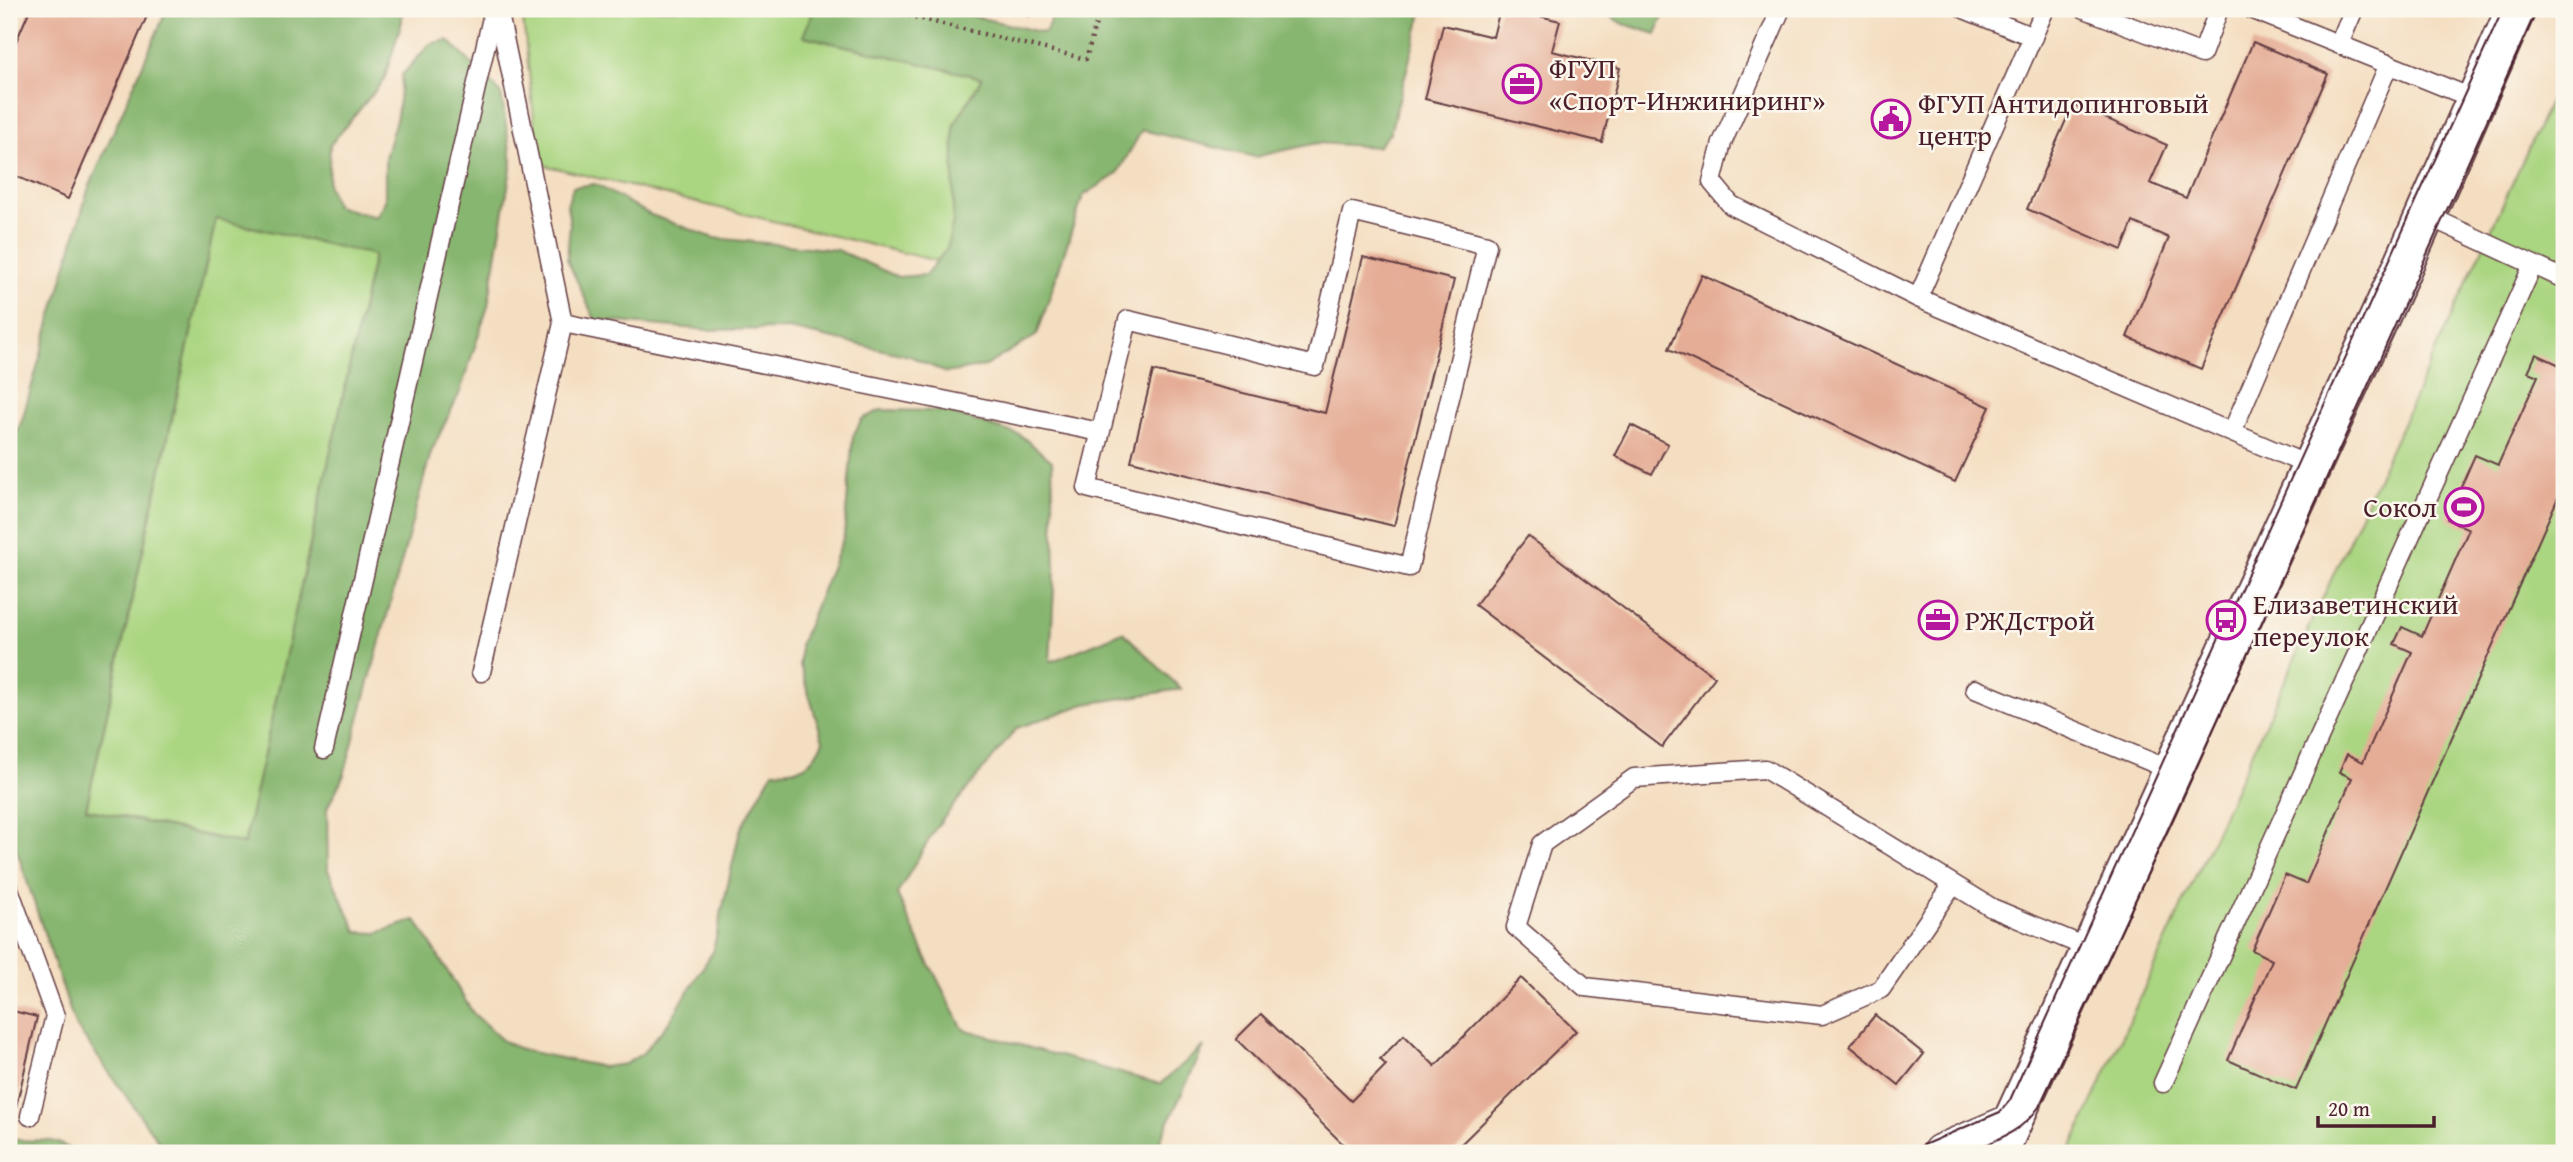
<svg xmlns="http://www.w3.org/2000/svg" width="2573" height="1162" font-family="'Gentium Book Plus',serif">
<rect width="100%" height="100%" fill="#fbf7ec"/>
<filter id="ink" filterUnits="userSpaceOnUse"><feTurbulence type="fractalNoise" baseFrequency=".0143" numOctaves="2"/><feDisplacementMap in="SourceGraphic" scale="14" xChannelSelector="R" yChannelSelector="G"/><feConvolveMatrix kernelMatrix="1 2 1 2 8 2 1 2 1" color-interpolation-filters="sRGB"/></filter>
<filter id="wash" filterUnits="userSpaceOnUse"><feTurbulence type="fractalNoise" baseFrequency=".00686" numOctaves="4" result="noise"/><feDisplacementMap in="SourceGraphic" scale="28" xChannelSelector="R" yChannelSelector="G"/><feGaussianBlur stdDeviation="1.57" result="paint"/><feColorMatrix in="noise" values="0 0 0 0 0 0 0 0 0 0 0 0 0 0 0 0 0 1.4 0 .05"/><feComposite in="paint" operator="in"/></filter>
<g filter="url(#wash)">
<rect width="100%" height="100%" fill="#f4dec1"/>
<g fill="#aad581" stroke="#7a7a56" stroke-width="2">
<polygon points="522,9 810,9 1012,58 961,267 539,164"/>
<polygon points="2564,70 2564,1153 2069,1153"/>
<polygon points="216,219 374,254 245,844 86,809"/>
</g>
<g fill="#87b66f" stroke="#686a4d" stroke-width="2" fill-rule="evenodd">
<path d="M167,9H402V21L384,80L330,145L328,186L336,206L376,217L385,201V158L397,116L402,75L430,44L448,40L501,93L512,162L488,306L460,392L431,452L344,775L327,808L328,870L357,932L377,933L416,920L473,1013L503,1041L522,1050L603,1067L625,1064L643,1053L670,1021L713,951L740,830L773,771C803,770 810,769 823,741L800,665V645L844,536L853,436L862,419L881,410L943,411L1020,435L1052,461L1055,569L1050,662L1123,632L1181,689L1085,704L1017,728L937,826L897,894L926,957L963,1029L1160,1084L1204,1046L1154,1153H167L75,1025L9,827V453L22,420L88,190ZM216,219L374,255L244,844L86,809Z"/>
<polygon points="814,9 943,9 1045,33 1055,9 1423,9 1390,133 1377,147 1317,143 1255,157 1142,130 1117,174 1083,196 1037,335 985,366 946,373 910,356 789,329 708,330 595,320 567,259 570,224 567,205 573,187 595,184 651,215 714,238 837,250 898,277 925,275 947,249 953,222 954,125 982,78 803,36"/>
<polygon points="1600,9 1666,9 1656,34 1621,23"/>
<path d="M9,1139C35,1144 52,1133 75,1153H9Z"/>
</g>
<g id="blocks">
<g fill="#e5ad96">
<polygon points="30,9 150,9 68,199 9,173 9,58"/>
<polygon points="1006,9 1031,9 1029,16"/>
<polygon points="1500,9 1511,9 1560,21 1552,51 1620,68 1602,142 1425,99 1443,25 1493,37"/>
<polygon points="2253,42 2328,74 2201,369 2127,337 2169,238 2133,222 2122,250 2027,209 2073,104 2167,145 2150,183 2186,198"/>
<polygon points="1363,257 1454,280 1394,526 1131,461 1153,371 1325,413"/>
<polygon points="1702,275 1990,407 1955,482 1669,349"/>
<polygon points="2536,354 2564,367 2564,484 2296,1090 2228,1060 2272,960 2252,950 2285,875 2306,884 2352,778 2339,772 2347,754 2363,762 2412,652 2394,644 2402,627 2422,636 2469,529 2447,519 2475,455 2498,465 2538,376 2528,372"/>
<polygon points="1631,425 1668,444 1652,474 1615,456"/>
<polygon points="1528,536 1715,677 1662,747 1475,605"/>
<polygon points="1521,978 1576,1031 1452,1153 1352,1153 1236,1039 1261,1014 1351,1101 1386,1065 1380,1059 1404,1035 1435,1066"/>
<polygon points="9,1010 37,1017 16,1107 9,1105"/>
<polygon points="1875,1015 1924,1054 1899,1085 1850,1046"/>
</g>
</g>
</g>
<g filter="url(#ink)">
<use href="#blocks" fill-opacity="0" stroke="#643c42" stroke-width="2"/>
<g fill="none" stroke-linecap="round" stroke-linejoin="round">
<defs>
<g id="lane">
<polyline points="498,9 563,323 1100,432"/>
<polyline points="1781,9 1722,143 1712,182 1731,205 1918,298"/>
<polyline points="1964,9 2033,37"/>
<polyline points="2045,9 1918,298 2312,467"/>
<polyline points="2085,9 2202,54 2219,9"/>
<polyline points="2251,9 2477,100"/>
<polyline points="2339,44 2354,9"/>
<polygon points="1352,212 1487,245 1409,567 1087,488 1128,320 1315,366"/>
<polyline points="2426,215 2564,279"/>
<polyline points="2232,432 2389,64"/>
<polyline points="481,672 563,323"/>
<polyline points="1975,689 2173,771"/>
<polyline points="324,749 494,9"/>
<polyline points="1953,884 1881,989 1822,1015 1585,987 1516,927 1542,844 1634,778 1765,769 1992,908 2091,949"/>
<polyline points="9,889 55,1016 30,1116"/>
<polyline points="2163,1083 2533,265"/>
</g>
<polyline id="street" points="1941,1153 2011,1123"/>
<polyline id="secondary" points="1998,1153 2402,268 2516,9"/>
</defs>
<use href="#lane" stroke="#643c42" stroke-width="21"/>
<use href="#street" stroke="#643c42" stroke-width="40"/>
<use href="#secondary" stroke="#643c42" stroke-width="42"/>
<polyline stroke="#643c42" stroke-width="4.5" stroke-dasharray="2 5" stroke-linecap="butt" points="881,9 1086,59 1100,9"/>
<use href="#lane" stroke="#fff" stroke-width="18"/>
<use href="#street" stroke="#fff" stroke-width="37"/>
<use href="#secondary" stroke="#fff" stroke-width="38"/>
<g stroke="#4a1f2b" stroke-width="2">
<polyline points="1905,1153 2000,1112 2010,1100 2503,9"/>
<path d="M1967,1153C1994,1141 2021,1133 2039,1107L2177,811L2537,9"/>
</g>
</g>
</g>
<defs>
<symbol id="office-ring" viewBox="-11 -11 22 22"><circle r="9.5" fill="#fbf7ec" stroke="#b5179e" stroke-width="1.5"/><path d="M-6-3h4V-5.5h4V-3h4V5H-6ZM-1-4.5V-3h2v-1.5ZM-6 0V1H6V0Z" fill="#b5179e"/></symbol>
<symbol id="civic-ring" viewBox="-11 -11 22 22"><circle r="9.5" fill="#fbf7ec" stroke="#b5179e" stroke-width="1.5"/><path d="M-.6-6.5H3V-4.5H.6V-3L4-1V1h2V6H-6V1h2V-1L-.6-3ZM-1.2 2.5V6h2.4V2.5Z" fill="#b5179e"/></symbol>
<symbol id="stadium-ring" viewBox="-11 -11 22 22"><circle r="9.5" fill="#fbf7ec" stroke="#b5179e" stroke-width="1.5"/><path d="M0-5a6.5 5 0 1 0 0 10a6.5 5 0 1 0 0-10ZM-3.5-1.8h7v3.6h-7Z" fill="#b5179e"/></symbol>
<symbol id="bus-ring" viewBox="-11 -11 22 22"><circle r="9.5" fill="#fbf7ec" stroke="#b5179e" stroke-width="1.5"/><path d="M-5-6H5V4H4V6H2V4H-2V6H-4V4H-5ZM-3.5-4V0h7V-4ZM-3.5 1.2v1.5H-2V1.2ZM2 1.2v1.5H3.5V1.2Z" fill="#b5179e"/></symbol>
</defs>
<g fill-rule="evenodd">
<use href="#office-ring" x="1500" y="62" width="44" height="44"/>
<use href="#civic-ring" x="1869" y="97" width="44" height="44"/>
<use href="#stadium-ring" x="2442" y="485" width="44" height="44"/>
<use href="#office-ring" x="1916" y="598" width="44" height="44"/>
<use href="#bus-ring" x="2204" y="598" width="44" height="44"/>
</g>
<g text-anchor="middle" stroke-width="5" stroke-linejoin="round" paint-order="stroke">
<g font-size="28" fill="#4a1f2b" stroke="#fbf7ec" text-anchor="start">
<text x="1549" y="78">ФГУП<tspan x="1549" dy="32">«Спорт-Инжиниринг»</tspan></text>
<text x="1918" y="113">ФГУП Антидопинговый<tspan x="1918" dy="32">центр</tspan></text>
<text x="2437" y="517" text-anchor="end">Сокол</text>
<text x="2253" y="614">Елизаветинский<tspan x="2253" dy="32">переулок</tspan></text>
<text x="1965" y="630">РЖДстрой</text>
</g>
</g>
<rect width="2573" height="1162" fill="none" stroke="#fbf7ec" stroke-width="35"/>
<path d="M2318 1116v10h116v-10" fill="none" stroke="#4a1f2b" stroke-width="3.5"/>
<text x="2328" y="1116" font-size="21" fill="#4a1f2b" stroke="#fbf7ec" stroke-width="5" paint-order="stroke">20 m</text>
</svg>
